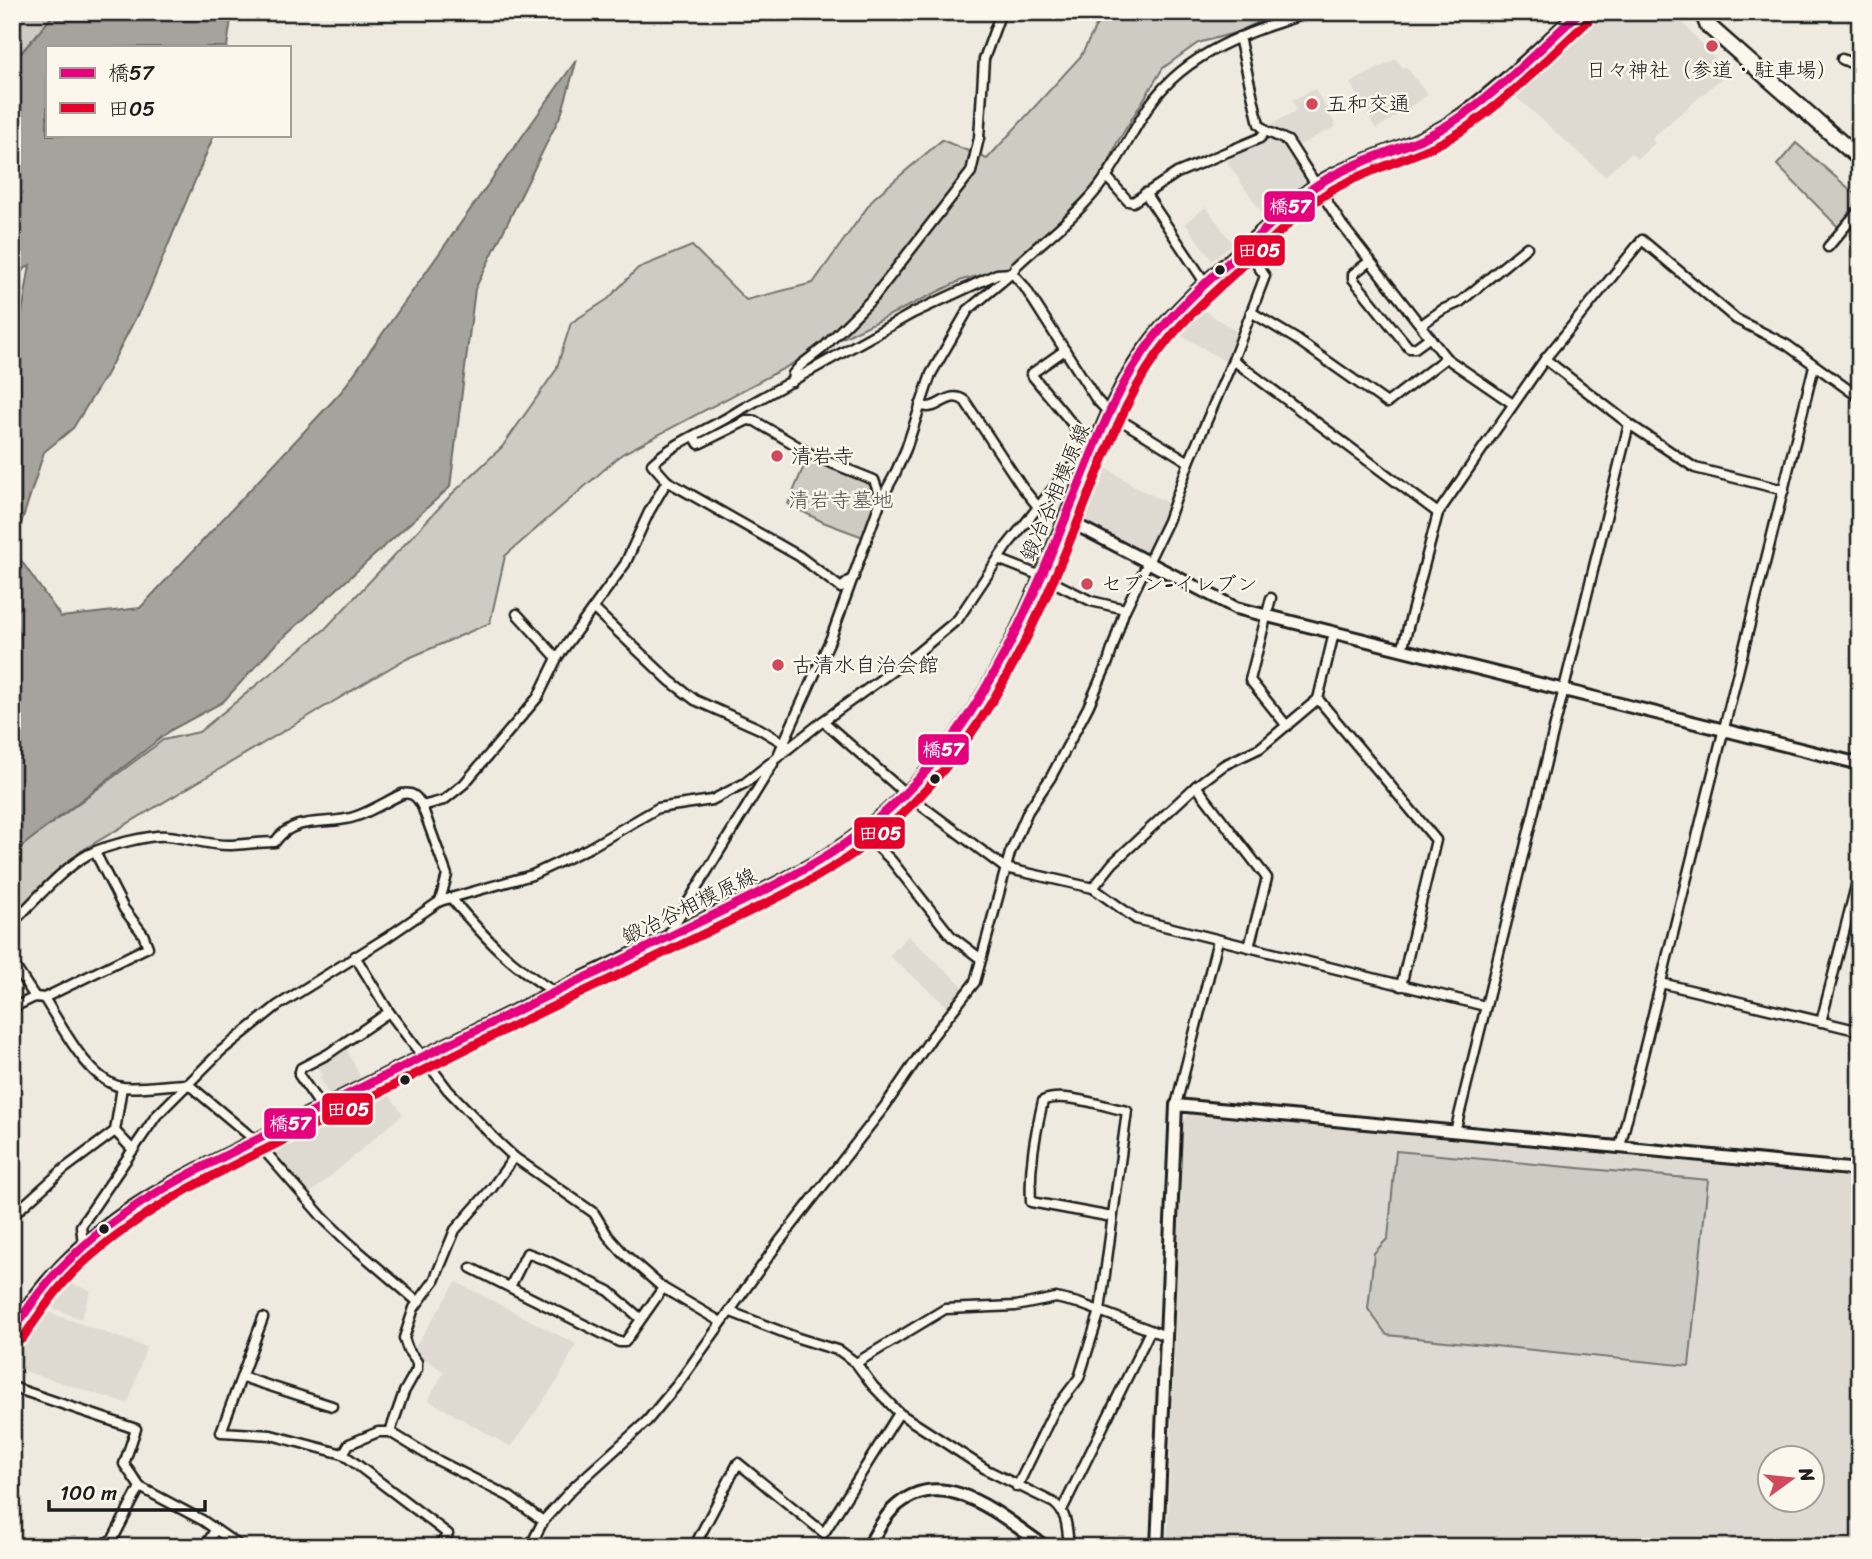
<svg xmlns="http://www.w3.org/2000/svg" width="1872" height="1559" font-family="Sriracha,'Klee One',sans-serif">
<rect width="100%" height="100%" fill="#eeeadf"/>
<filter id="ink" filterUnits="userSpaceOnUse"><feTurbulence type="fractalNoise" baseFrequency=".0143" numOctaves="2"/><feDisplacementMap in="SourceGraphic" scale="14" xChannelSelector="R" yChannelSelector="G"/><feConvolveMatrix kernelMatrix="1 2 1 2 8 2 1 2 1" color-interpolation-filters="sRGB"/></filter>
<g filter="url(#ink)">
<g fill="#dedad1" fill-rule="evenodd">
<polygon points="1592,12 1663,12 1670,18 1674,13 1728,73 1652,138 1655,143 1637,159 1631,153 1605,176 1506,88"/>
<polygon points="1396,59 1403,68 1406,66 1428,95 1376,129 1350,83"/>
<polygon points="1315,89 1336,126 1298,146 1286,133 1273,129 1271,124 1294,112 1296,108 1292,100"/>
<polygon points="1269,138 1288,148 1308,176 1307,182 1264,216 1227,162 1231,159 1228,155"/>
<polygon points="1206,207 1233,244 1212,260 1185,223"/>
<polygon points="1196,305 1239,333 1226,362 1173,330"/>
<polygon points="1099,463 1139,489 1170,504 1165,519 1145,553 1078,519 1076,516"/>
<polygon points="908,936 967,990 954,1006 947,1006 889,956"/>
<polygon points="345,1047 362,1080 329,1096 319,1077 322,1075 315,1064"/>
<polygon points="385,1089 403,1114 312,1192 306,1192 270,1150 271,1145"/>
<path d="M1193,1113L1357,1127L1860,1176V1547H1167L1183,1121L1188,1114ZM1770,1458H1812V1500H1770Z"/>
<polygon points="62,1280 91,1291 81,1319 43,1304"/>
<polygon points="456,1282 576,1344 559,1378 511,1447 428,1400 444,1372 427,1360 422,1361 415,1347"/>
<polygon points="39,1309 146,1347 128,1404 12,1367 12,1353"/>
</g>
<g fill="#ceccc2" stroke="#75746f" stroke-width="2">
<polygon points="12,12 54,12 47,23 12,63"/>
<polygon points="1103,12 1279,12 1238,32 1198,43 1163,68 1117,143 1103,178 1010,268 962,280 824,347 622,454 505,556 490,623 402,661 78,853 76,861 12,917 12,853 163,740 199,732 325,629 453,493 502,447 556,370 571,323 608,299 638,268 692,246 746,300 813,283 874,198 942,140 987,159 1081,56"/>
<polygon points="1796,143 1860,198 1860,206 1841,230 1777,165"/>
<path d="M808,456L869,481C882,499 870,518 863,537L823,522L788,504Z"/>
<polygon points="1396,1151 1708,1180 1689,1366 1387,1335 1368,1309 1374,1253 1388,1238"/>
</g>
<polygon fill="#a6a39d" stroke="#6f6d69" stroke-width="2" points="56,12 232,12 227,47 47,47 47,135 214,135 146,298 106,375 73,428 44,452 13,549 61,617 140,608 341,392 577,59 562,112 475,289 450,487 274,646 223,702 171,730 12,854 12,372 30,265 12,279 12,64"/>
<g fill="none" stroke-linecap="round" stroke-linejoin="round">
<defs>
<g id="minor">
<polyline points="1699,12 1705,27 1860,163"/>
<polyline points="1703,15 1711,24 1860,155"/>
<polyline points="1239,37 1259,124 1266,131 1288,141 1342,225 1446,358 1513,404"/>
<polyline points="1842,59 1860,67"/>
<polyline points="1106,176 1128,201 1133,202 1177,173 1260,138 1266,131"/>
<polyline points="1145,193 1206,284"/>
<polyline points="1828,247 1860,209"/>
<polyline points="1370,261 1353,274 1353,279 1409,348 1415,348 1430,337"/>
<polyline points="1012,273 1024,286 1096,399 1109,413 1189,462"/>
<polyline points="1251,312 1296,339 1387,403 1446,358"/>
<polyline points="1421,325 1442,310 1460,302 1527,247"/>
<polyline points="1065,350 1031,374 1094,450"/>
<polyline points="1545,359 1629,424 1695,468 1784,490"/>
<polyline points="1233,360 1438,513"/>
<polyline points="792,382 793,374 801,365 823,348 874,297 971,172 979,138 984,59 1001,12"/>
<path d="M920,405C938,414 947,388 965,401L1022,487L1039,508"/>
<polyline points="694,436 699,444 748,420 755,421 814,456 874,480 881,500"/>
<polyline points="667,481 799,556 841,588 854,577"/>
<polyline points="998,559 1041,576 1091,601 1125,609"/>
<polyline points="1271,598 1250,680 1287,726"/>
<polyline points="594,609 670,681 695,700 760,729 787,745"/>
<polyline points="517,614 557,658"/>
<polyline points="1402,650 1438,513 1545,359 1642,240 1736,319 1787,345 1860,398"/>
<polyline points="1318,699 1436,840 1401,986"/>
<polyline points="823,721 906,794 1005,868 1093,888 1136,919 1485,1006"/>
<path d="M779,753L831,638L881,500L894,476L906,449L931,374L968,310L1012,273L1016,266C1041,242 1072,220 1094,193C1117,166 1131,132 1151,103C1189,50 1252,31 1311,12"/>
<polyline points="1196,786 1267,878 1249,947"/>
<polyline points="422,806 447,875 440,901"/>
<polyline points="863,832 891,860 951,936 981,959"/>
<polyline points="1093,888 1113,863 1196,786 1224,765 1260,748 1318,699 1334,633"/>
<path d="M451,898C485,938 510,965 556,993"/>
<path d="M12,923C36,900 60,870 89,854C105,846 151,834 168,836C189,838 210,846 232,845C247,844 261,842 275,842C295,813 329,827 357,816C373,810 387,801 402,794C413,792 417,797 422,806L444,800L464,784L538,697L557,658L625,564L649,512L667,481L652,464C677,440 711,429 740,410L913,313L997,274L1012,273"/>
<polyline points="666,938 773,764"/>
<polyline points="355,956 389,1012 448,1090 498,1142 514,1157 594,1213 608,1236 623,1253 663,1288 721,1322"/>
<polyline points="12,962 35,997"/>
<polyline points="1661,983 1860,1031"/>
<path d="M44,998C61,1024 88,1081 122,1087C141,1089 169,1084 188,1084L256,1141L324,1219L349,1243L418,1302"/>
<polyline points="12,1008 35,997 44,998 148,947 143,934 124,909 95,852"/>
<polyline points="1821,1022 1860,870"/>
<polyline points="122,1087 115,1131 133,1150"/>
<polyline points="1176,1105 1218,940"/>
<polyline points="322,1108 299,1075 301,1068 328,1054 389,1012"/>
<polyline points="1455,1132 1629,424"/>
<polyline points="1620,1147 1814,366"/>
<polyline points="12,1216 64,1169 115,1131"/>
<polyline points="83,1244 81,1226 156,1116 221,1051 277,1006 386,938 440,901 532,875 589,848 658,808 712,800 745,783 823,721 916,654 958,619 1006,547 1068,470 1078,464 1088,462"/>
<polyline points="471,1268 619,1342 625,1342 663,1288"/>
<polyline points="510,1287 527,1253 548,1261 609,1291 640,1318"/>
<polyline points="731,1312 798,1338 840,1351 856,1363 945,1309 1016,1306 1056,1298 1078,1303 1166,1336"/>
<polyline points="263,1318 221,1432 271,1435 343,1454 448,1534 439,1547"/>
<path d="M856,1363L873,1386L899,1413L987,1470L1054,1503C1068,1514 1067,1529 1069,1547"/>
<polyline points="242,1377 332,1406"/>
<polyline points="12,1387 136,1429 124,1464 140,1487 202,1520 241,1547"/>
<polyline points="390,1432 404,1392 417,1369 417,1362 408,1350 404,1338 414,1308 434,1281 455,1230 492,1188 514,1157"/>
<polyline points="343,1454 349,1444 378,1432 390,1432 431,1457 510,1497 543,1521"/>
<path d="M1017,1487L1054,1411L1079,1378L1100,1311L1127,1111C1107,1107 1061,1091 1043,1101C1035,1135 1029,1167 1031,1202L1112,1217"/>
<polyline points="1062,1510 1150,1331"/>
<polyline points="98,1547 113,1539 140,1487"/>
<polyline points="205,1547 215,1530"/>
<polyline points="530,1547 543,1521 573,1488 647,1421 677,1385 779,1242 885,1106 932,1037 975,982 1010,853 1028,811 1051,777 1088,707 1108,662 1124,612 1168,521 1189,462 1233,360 1265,276 1245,248"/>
<polyline points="694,1547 738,1463 824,1533 899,1413"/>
</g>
<g id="tertiary">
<polyline points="1065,519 1236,608 1860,764"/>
<path d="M868,1547C875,1535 882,1520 892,1510C942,1460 1001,1517 1046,1547"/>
<polyline points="1157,1547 1176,1105 1860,1170"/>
</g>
<path id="primary" d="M12,1332C80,1218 185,1177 298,1120C399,1069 501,1018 603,969C642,951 680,932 718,913C769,889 821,864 866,829C981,742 1024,619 1077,491C1098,439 1118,383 1153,339C1184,300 1223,268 1259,235C1280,216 1301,195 1325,180C1365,157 1412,148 1451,123C1495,94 1540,48 1580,12"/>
</defs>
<use href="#minor" stroke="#1c1c1c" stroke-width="13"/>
<use href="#tertiary" stroke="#1c1c1c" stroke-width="16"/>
<use href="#primary" stroke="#1c1c1c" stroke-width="18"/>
<use href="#minor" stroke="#fbf7ec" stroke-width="8"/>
<use href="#tertiary" stroke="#fbf7ec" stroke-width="10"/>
<use href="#primary" stroke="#fbf7ec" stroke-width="12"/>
<defs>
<path id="bus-1" d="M12,1332C30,1305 48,1279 72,1257C141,1190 233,1153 317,1110C412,1062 507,1014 604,969C642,950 680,931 718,913C757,894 795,876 831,853C965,768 1020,631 1077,490C1098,438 1118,384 1153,339C1182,302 1218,272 1252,242C1275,220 1298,196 1325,180C1365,156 1412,148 1451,123C1498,93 1538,50 1580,12"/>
<path id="bus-2" d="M22,1339C40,1313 58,1286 82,1264C152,1199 243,1161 328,1119C419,1072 511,1026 604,982C646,962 687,942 728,922C767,903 805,885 841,862C974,775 1030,640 1087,499C1110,443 1130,386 1169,339C1196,306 1229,279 1260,250C1284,229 1306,205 1334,189C1374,166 1421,157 1460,132C1507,101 1547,59 1588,21"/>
</defs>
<use href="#bus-1" stroke="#fbf7ec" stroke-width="14"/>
<use href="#bus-2" stroke="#fbf7ec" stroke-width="14"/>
<use href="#bus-1" stroke="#e5007d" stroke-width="9"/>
<use href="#bus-2" stroke="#e4002b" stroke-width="9"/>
</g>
</g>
<g fill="#d1495b" stroke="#fbf7ec" stroke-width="2.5">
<circle cx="1712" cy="46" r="7"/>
<circle cx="1312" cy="104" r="7"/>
<circle cx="777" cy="456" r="7"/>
<circle cx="1087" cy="584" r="7"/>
<circle cx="778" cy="665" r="7"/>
</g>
<g fill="#1c1c1c" stroke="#fbf7ec" stroke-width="2.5">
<circle cx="1220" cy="270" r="6"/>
<circle cx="935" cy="779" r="6"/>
<circle cx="405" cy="1080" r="6"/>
<circle cx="104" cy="1229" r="6"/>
</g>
<g text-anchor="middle" stroke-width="5" stroke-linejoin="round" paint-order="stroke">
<g font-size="21" fill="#1c1c1c" stroke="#fbf7ec" text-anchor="start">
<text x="1712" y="77" text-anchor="middle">日々神社（参道・駐車場）</text>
<text x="1326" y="111">五和交通</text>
<text x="791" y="463">清岩寺</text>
<text x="1101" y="591">セブン-イレブン</text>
<text x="792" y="672">古清水自治会館</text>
</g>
<g font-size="21" fill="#1c1c1c" stroke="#fbf7ec">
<text transform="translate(1055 492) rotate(-67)" y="7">鍛冶谷相模原線</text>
<text transform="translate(689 906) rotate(-26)" y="7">鍛冶谷相模原線</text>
</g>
<g font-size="21" fill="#51514e" stroke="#fbf7ec">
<text x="841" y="507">清岩寺墓地</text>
</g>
</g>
<g stroke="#fbf7ec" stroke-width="2.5">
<rect x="1263" y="190" width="53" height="33" rx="7" fill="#e5007d"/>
<rect x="1233" y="234" width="53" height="33" rx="7" fill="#e4002b"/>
<rect x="917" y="733" width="53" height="33" rx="7" fill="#e5007d"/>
<rect x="853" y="816" width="53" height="34" rx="7" fill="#e4002b"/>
<rect x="321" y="1092" width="53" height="34" rx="7" fill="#e4002b"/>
<rect x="263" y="1107" width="54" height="33" rx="7" fill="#e5007d"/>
</g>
<g font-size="19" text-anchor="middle" font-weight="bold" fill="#fff">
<text x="1290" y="213">橋57</text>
<text x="1259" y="257">田05</text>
<text x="943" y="756">橋57</text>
<text x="880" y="840">田05</text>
<text x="348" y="1116">田05</text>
<text x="290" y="1130">橋57</text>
</g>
<rect width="1872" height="1559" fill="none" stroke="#fbf7ec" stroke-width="42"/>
<rect x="21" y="21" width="1830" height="1517" fill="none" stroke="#1c1c1c" stroke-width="2.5" filter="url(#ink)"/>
<rect x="46" y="46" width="245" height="91" fill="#fbf7ec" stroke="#a29f99" stroke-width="2"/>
<rect x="60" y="68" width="35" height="10" fill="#e5007d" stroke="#a29f99" stroke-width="2"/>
<text x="108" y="80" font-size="21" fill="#1c1c1c">橋57</text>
<rect x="60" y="103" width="35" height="10" fill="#e4002b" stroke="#a29f99" stroke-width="2"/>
<text x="108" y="116" font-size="21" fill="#1c1c1c">田05</text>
<g transform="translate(1791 1479) rotate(75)"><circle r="33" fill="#fbf7ec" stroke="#a29f99" stroke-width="2"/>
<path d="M0-5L12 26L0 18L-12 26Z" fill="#d1495b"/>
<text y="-10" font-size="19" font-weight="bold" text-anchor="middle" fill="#1c1c1c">N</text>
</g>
<path d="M49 1500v10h156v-10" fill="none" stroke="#1c1c1c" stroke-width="3.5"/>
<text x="60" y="1500" font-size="21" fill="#1c1c1c" stroke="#fbf7ec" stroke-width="5" paint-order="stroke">100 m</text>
</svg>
